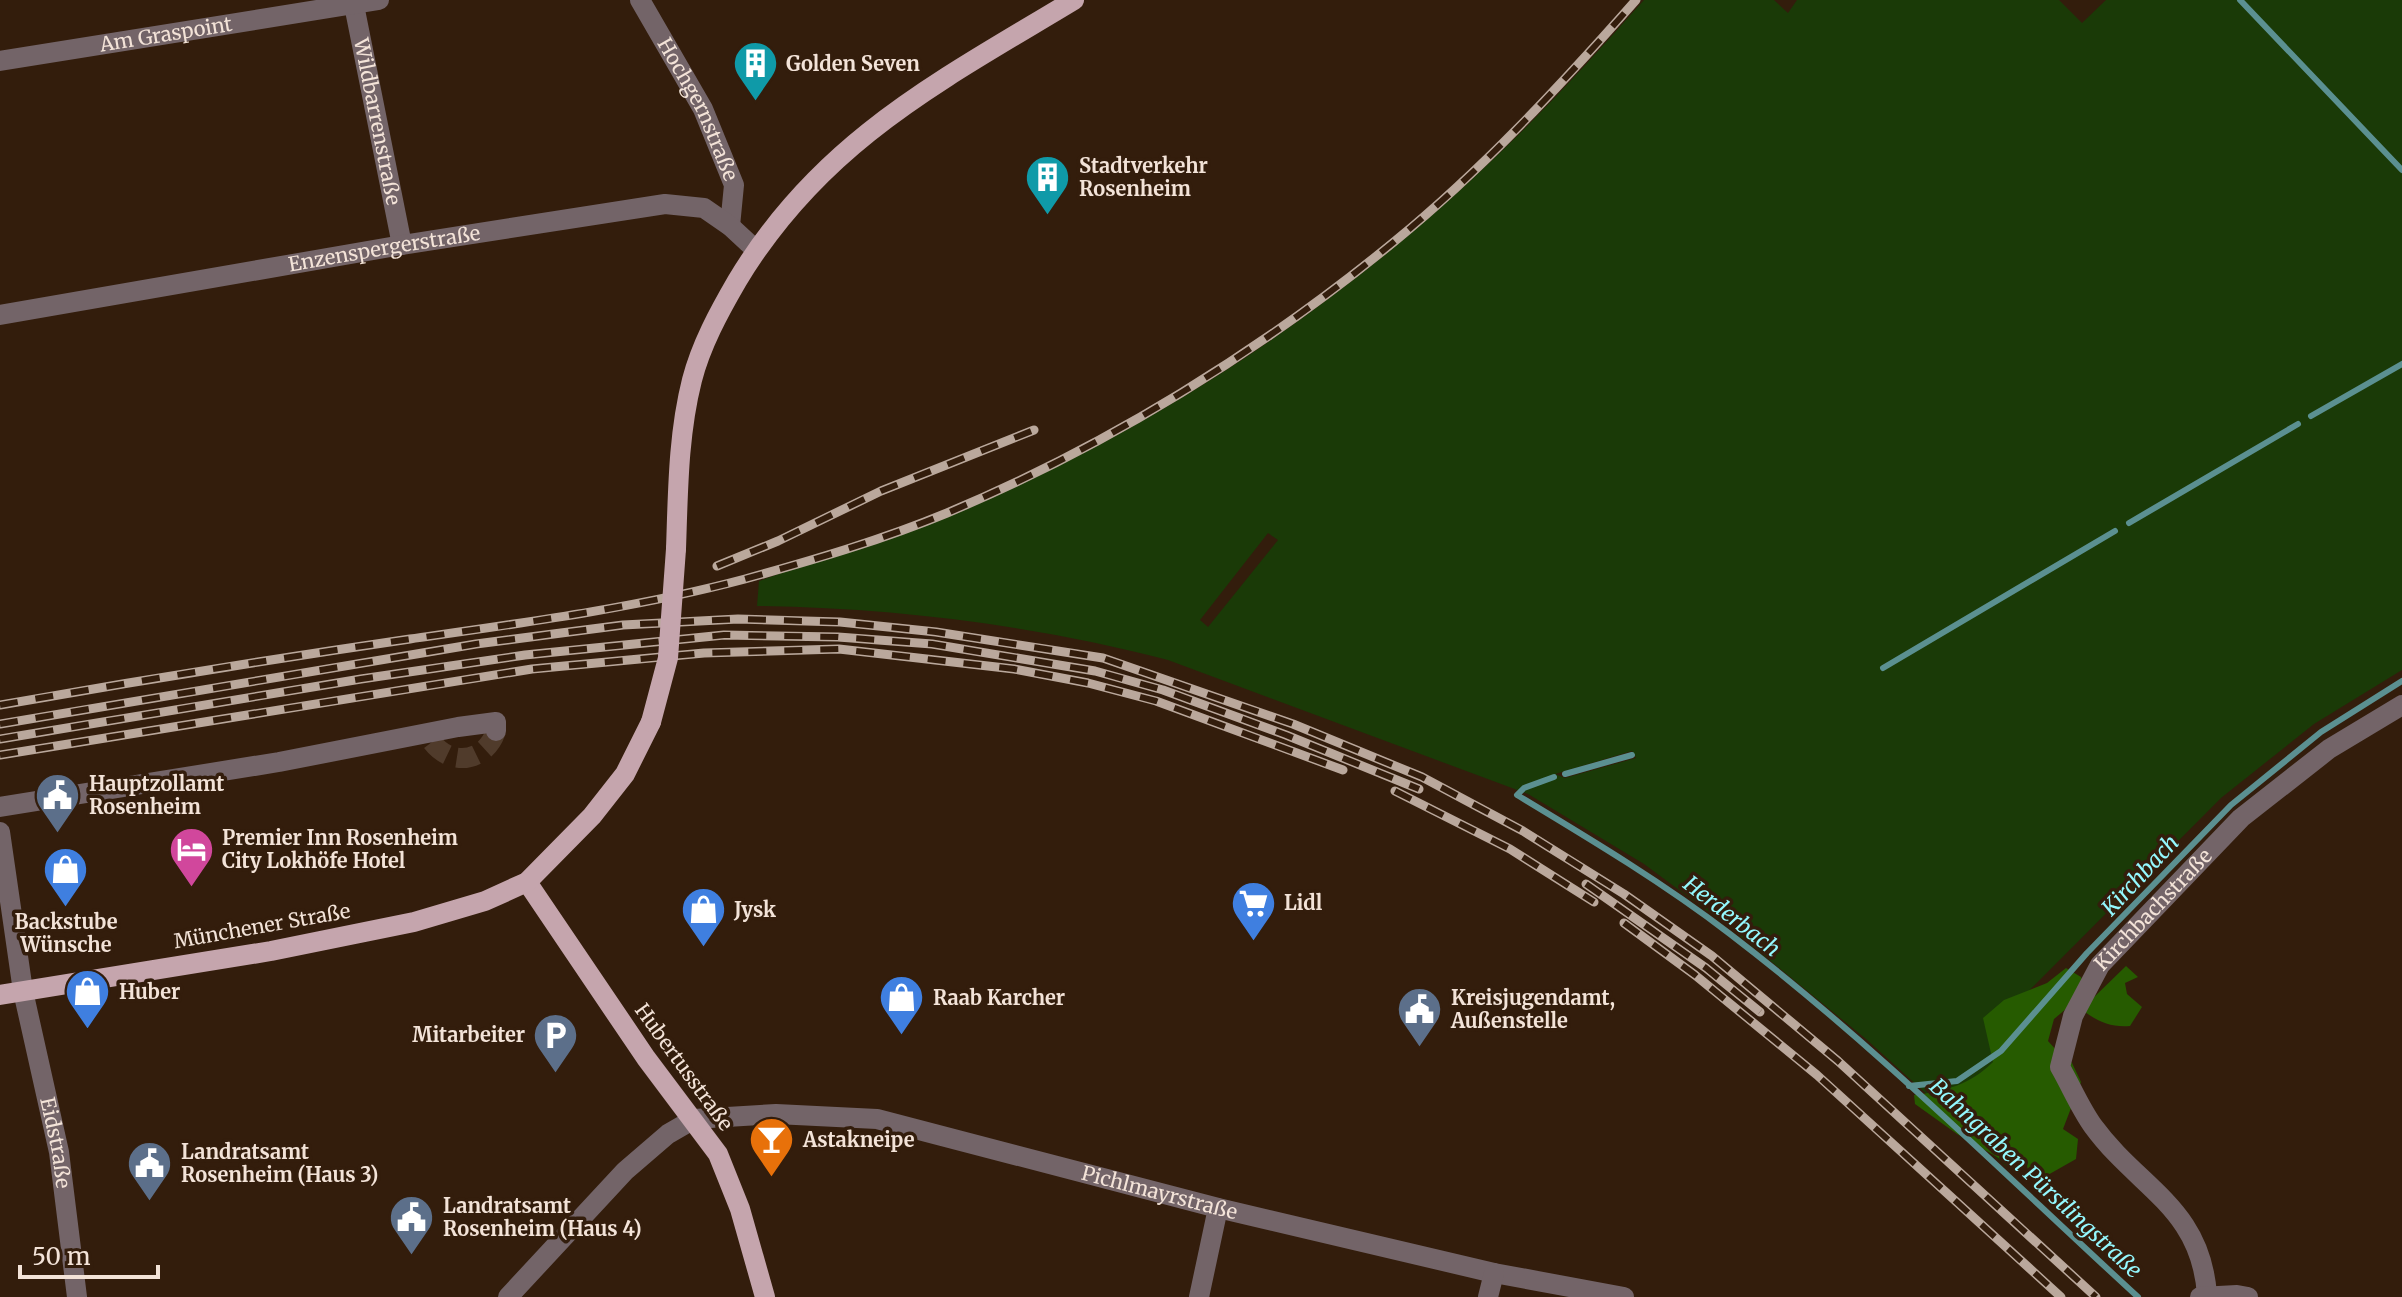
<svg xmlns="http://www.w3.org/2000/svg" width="2402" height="1297" font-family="Merriweather,serif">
<rect width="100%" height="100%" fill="#331d0c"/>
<path fill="#1a3a07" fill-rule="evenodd" d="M1644,0H1774L1788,13L1797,0H2059L2082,23L2106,0H2402V670L2314,724L2221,798L1991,1029L2063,1116L2007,1167L1866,1039L1729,927L1644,864L1528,794L1168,660C1034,625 894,608 757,606L759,581C854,547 952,518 1043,473C1204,395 1355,290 1485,167C1541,115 1593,57 1644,0ZM1268,533L1278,540L1208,627L1200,620ZM1632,751L1636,758L1565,778L1555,774Z"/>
<path fill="#265b00" d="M2126,966L2138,977L2125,983L2127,994L2142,1007L2130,1026C2106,1028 2092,1018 2073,1003L2054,1019L2048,1041L2058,1052L2072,1063L2081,1082L2063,1129L2078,1139L2076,1159L2039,1180L2029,1175L2026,1161H2004L1957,1134L1915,1104L1914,1095C1945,1091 1970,1085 1993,1062L1983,1018L2004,1000L2047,983L2066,968L2081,977L2090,1001Z"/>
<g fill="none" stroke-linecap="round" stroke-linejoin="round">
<g stroke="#5b9091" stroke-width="6">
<polyline points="2240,0 2402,170"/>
<polyline points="2311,416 2402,364"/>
<polyline points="2129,523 2298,424"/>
<polyline points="1883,668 2115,531"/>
<polyline points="1565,774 1632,755"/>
<path d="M1554,777L1524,788L1517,795C1590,839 1662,882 1730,934C1874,1044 2004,1174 2138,1297"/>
<polyline points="1909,1086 1957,1081 2001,1051 2087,953 2231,805 2321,732 2402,681"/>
</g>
<path stroke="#503b2b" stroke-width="20" stroke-dasharray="20 10" stroke-linecap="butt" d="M432,742C452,768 486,761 496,731"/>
<g stroke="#736468" stroke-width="20">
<path id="s1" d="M353,0L402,245"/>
<path id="s2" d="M640,0L703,109L734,185L730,226"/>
<path id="s3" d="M0,61L379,0"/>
<path id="s4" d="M0,315L402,245L665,204L704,208L730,226L756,250"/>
<polyline points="0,807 279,762 458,727 496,722 496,731"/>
<path id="s5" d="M0,832L23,991L59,1152L77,1297"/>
<path id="s6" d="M2207,1295C2201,1207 2139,1189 2093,1126C2080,1108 2071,1086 2060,1067L2073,1016L2100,965L2241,818L2329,749L2402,705"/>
<path id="s7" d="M508,1297L625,1171L668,1134L694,1119L776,1114L877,1119L1218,1208L1494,1273L1624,1297"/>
<polyline points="1199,1297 1218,1208"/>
<polyline points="1488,1297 1494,1273"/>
<polyline points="2200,1297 2237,1295 2248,1297"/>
</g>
<g stroke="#c5a5ad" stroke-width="20">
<path d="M676,549C678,493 678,435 692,380C701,345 719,312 737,281C821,141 940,81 1074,0"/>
<polyline points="527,882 646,1058 718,1154 740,1209 765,1297"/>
<polyline points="0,995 271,951 414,922 485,901 527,882 592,816 625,774 651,722"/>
</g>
<defs>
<g id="rail">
<polyline points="717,566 778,541 881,491 1034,430"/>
<path d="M0,705C136,681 273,659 410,639C522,623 636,608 745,579C813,560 882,540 947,513C1107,446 1261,351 1395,241C1483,169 1561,85 1636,0"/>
<polyline points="0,724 476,644 623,625 738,619 840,622 936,632 1103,658 1293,724 1422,777 1523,831 1624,894 1712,956 1838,1061 2096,1297"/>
<polyline points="0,739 361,679 525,655 724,635 838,637 932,644 1095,671 1163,690 1286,735 1419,789"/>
<polyline points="0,755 532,669 704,653 839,649 1014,669 1088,683 1156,701 1343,770"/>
<polyline points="1395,791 1510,849 1594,902"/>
<polyline points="1586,884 1706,968 1760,1012"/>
<polyline points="1624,923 1695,975 1817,1075 2061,1297"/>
</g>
</defs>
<use href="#rail" stroke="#baa89c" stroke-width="9"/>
<use href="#rail" stroke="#331d0c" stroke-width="6" stroke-dasharray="18" stroke-linecap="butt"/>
<polyline stroke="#c5a5ad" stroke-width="20" points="651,722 668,658 676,549"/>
</g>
<defs>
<symbol id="building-pin" viewBox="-11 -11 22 30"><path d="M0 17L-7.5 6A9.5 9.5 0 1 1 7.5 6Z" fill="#0f9aa8" stroke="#331d0c"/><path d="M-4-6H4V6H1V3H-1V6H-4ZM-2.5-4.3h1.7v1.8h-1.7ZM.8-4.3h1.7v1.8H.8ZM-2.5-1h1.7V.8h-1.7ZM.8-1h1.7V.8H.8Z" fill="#fff"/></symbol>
<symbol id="civic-pin" viewBox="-11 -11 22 30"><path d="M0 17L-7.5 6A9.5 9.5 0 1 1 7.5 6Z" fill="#5c6f8a" stroke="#331d0c"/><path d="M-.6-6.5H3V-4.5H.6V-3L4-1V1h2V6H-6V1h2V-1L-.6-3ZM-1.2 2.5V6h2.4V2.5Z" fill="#fff"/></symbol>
<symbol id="hotel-pin" viewBox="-11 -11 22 30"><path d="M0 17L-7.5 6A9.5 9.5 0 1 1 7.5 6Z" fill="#d1479c" stroke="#331d0c"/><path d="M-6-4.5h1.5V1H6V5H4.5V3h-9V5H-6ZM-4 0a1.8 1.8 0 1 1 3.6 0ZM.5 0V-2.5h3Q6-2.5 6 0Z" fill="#fff"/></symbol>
<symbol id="shop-pin" viewBox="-11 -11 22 30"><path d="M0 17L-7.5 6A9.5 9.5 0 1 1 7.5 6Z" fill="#3f7fe0" stroke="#331d0c"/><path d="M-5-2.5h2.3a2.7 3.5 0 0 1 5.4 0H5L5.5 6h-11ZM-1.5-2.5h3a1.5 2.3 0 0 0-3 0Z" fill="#fff"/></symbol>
<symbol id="supermarket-pin" viewBox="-11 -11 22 30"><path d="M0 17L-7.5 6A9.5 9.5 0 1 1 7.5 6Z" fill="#3f7fe0" stroke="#331d0c"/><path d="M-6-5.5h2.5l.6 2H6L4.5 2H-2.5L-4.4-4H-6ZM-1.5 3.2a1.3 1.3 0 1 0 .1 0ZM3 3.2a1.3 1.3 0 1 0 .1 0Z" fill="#fff"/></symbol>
<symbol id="parking-pin" viewBox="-11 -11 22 30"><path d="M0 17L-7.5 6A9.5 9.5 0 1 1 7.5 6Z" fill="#5c6f8a" stroke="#331d0c"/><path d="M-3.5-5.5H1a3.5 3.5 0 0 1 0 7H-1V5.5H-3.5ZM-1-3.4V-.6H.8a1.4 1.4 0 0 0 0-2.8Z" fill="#fff"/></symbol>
<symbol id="bar-pin" viewBox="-11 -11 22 30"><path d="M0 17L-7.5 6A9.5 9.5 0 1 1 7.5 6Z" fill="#e8710a" stroke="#331d0c"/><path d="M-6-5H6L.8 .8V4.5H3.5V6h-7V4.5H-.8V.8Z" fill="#fff"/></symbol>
</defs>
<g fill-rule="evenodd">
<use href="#building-pin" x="730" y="38" width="51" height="69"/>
<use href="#building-pin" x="1022" y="152" width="51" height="69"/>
<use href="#civic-pin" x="32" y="770" width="51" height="69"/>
<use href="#hotel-pin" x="166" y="824" width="51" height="69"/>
<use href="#shop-pin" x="40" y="844" width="51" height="69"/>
<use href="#supermarket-pin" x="1228" y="878" width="51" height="69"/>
<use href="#shop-pin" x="678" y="884" width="51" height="69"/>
<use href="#shop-pin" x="62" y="966" width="51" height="69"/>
<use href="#shop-pin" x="876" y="972" width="51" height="69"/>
<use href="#civic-pin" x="1394" y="984" width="51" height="69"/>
<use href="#parking-pin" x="530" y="1010" width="51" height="69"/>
<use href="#bar-pin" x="746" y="1114" width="51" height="69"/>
<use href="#civic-pin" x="124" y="1138" width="51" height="69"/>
<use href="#civic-pin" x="386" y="1192" width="51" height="69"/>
</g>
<g text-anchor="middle" stroke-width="7" stroke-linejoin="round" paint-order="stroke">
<g font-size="20" fill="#f3e3d8" stroke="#331d0c">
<text dy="7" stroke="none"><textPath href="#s3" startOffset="168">Am Graspoint</textPath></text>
<text dy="7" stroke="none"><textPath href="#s2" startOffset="124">Hochgernstraße</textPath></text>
<text dy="7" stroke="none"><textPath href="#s1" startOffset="124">Wildbarrenstraße</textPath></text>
<text dy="7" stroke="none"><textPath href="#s4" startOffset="390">Enzenspergerstraße</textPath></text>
<text dy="7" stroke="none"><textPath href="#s6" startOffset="464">Kirchbachstraße</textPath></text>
<text transform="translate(262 926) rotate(-10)" y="7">Münchener Straße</text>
<text transform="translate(684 1067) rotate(54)" y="7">Hubertusstraße</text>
<text dy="7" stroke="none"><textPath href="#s5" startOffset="316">Eidstraße</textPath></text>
<text dy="7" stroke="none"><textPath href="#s7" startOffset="734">Pichlmayrstraße</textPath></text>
</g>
<g font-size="20" font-weight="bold" fill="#f3e3d8" stroke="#331d0c" text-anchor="start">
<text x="786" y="71">Golden Seven</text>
<text x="1079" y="173">Stadtverkehr<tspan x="1079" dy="23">Rosenheim</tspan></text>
<text x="89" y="791">Hauptzollamt<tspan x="89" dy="23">Rosenheim</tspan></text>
<text x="222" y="845">Premier Inn Rosenheim<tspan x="222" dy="23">City Lokhöfe Hotel</tspan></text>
<text x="1284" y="910">Lidl</text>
<text x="734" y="917">Jysk</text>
<text x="66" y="929" text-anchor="middle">Backstube<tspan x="66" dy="23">Wünsche</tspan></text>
<text x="119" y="999">Huber</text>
<text x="933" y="1005">Raab Karcher</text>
<text x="1451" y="1005">Kreisjugendamt,<tspan x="1451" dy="23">Außenstelle</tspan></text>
<text x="525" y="1042" text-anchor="end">Mitarbeiter</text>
<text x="803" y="1147">Astakneipe</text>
<text x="181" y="1159">Landratsamt<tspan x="181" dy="23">Rosenheim (Haus 3)</tspan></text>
<text x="443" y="1213">Landratsamt<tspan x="443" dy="23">Rosenheim (Haus 4)</tspan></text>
</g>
<g font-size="22" font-style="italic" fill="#94f8fe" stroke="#331d0c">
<text transform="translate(2140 875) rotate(-47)" y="8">Kirchbach</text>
<text transform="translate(1732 916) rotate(38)" y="8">Herderbach</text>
<text transform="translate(2036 1178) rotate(43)" y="8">Bahngraben Pürstlingstraße</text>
</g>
</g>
<path d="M20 1265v12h138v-12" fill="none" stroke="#f3e3d8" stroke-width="4"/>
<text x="32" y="1265" font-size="24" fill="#f3e3d8" stroke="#331d0c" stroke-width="6" paint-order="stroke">50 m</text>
</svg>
